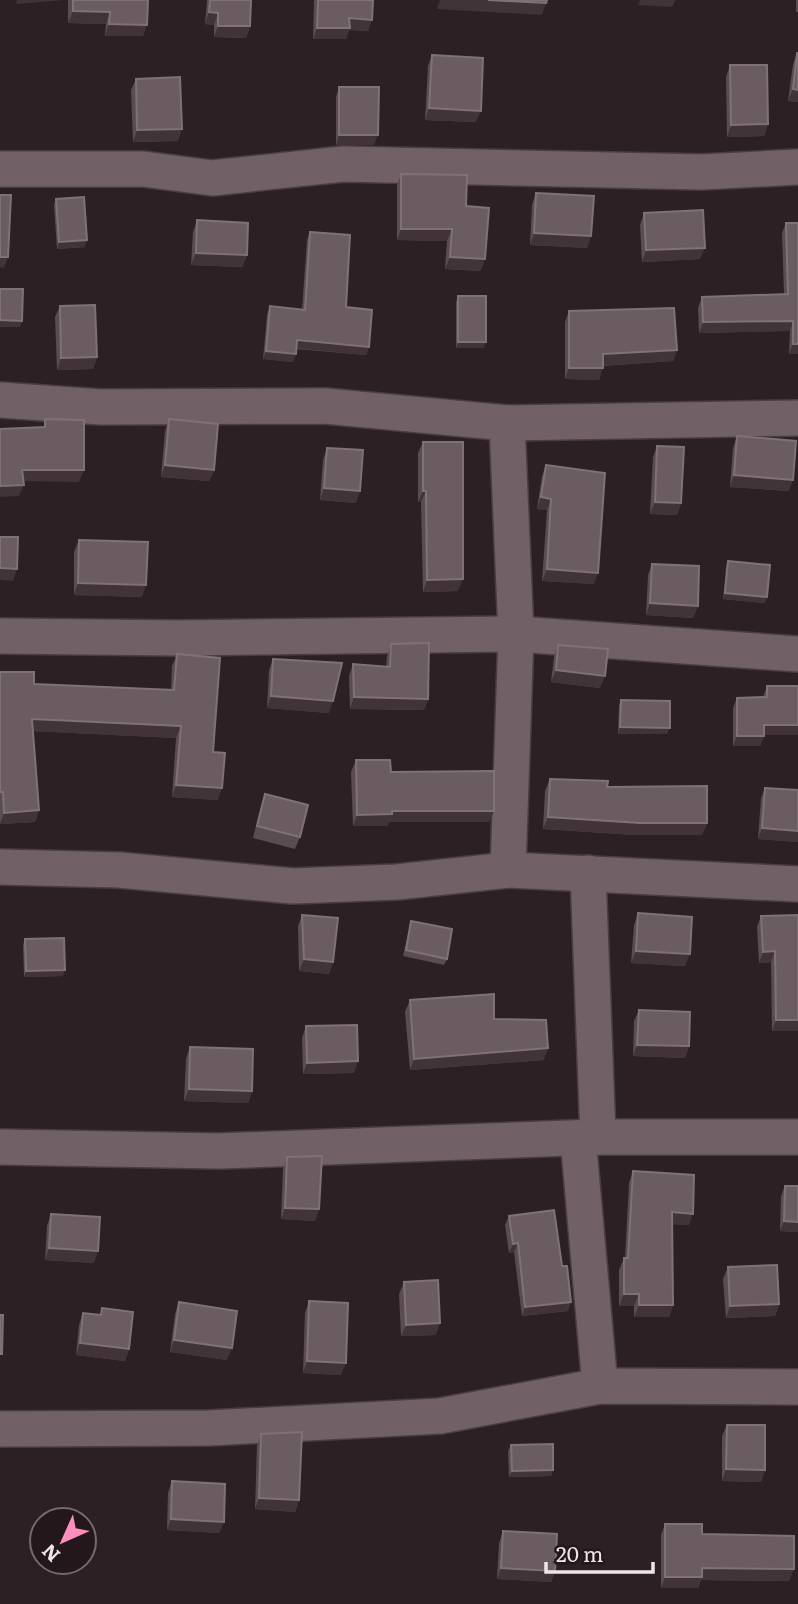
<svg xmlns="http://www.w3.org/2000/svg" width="798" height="1604" font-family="Literata,serif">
<rect width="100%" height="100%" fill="#2d2025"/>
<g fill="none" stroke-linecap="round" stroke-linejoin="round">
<defs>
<g id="minor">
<polyline points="0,169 143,169 212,178 343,164 702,172 798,167"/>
<polyline points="0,400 101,407 325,406 507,423 798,418"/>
<polyline points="507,423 516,634 508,870"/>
<polyline points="0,636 179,638 516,634 798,654"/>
<polyline points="0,867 119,870 293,886 397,882 508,870 798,884"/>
<polyline points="588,873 598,1137"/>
<polyline points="578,1138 600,1386"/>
<polyline points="0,1147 219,1151 598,1137 798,1137"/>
<polyline points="0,1429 209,1428 440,1416 600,1386 798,1387"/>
</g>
</defs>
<use href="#minor" stroke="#493f42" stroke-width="38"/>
<use href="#minor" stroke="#716167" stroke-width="35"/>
</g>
<g fill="#5a4c50">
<polygon points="68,0 148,0 143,36 105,36 106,24 68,23"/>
<polygon points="207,0 251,0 250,26 246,38 214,37 214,25 205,24"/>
<polygon points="314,0 373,0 368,31 349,30 346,39 313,39"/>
<rect x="796" y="0" width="2" height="12"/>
<polygon points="797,53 798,102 788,101 793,64"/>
<polygon points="432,55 476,122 425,120 428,66"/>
<polygon points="730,65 768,124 764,136 727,137 726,77"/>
<polygon points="136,79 178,141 133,142 131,90"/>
<polygon points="339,87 374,145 336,145 336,97"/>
<polygon points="401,174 466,206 481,271 445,269 447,241 397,240 397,185"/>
<polygon points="536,193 591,236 587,248 530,245 532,205"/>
<polygon points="56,199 85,247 57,249 54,205"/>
<polygon points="644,213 700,259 642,262 640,225"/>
<polygon points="197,220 247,255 242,267 191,265 193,232"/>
<polygon points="786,223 798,354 789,354 790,331 699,333 698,308 702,297 784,294 782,233"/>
<polygon points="310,232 346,307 369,347 366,355 297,349 293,362 263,359 267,315 270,306 302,309 307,240"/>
<polygon points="458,296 484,348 456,348 456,302"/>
<polygon points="60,306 97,357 93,369 57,370 55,317"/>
<polygon points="569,311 677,350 673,361 603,366 599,380 565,379 565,322"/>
<polygon points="169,419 214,470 209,481 161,477 165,431"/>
<polygon points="737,436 789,491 730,487 733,448"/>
<polygon points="423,442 458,591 423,592 421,502 418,502 418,453"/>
<polygon points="657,446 681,503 677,515 650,514 653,457"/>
<polygon points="327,448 356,503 320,500 323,460"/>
<polygon points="546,465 594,584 542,581 547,510 537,509 542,476"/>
<polygon points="79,540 142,597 74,595 74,552"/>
<polygon points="728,561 765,603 723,599 726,567"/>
<polygon points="652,564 698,606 693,618 646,615 648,575"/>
<polygon points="391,644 428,699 424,710 350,709 349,676 353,664 386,667 387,656"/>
<polygon points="558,645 600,688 551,682 554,657"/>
<polygon points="177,654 213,752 218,800 172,797 176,738 33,731 39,810 35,822 0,824 0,672 34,684 171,690 172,666"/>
<polygon points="273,659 329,713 267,708 269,670"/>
<polygon points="767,686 798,686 764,735 760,746 733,746 733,708 737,698 763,697"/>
<polygon points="621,700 667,734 618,734 619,706"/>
<polygon points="356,760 391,772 494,811 489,822 389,822 387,826 353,826 351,772"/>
<polygon points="550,779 607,787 707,823 702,835 635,835 543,829 545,791"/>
<polygon points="765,788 798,790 798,842 758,839 761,798"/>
<polygon points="265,794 300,837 295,849 253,838 261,806"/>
<polygon points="638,913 685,966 631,963 634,925"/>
<polygon points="302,915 333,962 329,974 299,971 298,926"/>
<polygon points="798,915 798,1031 772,1031 771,962 759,963 757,927 761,916"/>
<polygon points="411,921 447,959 444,965 403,956"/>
<polygon points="25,939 63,976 24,977 23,945"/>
<polygon points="410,1000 494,1019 544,1060 410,1070 405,1012"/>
<polygon points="639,1010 689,1046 685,1058 633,1056 634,1021"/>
<polygon points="306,1026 354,1073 303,1074 302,1038"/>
<polygon points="190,1047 252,1091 248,1103 184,1101 186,1059"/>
<polygon points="287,1157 319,1209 315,1221 281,1219 283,1169"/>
<polygon points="633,1171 689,1225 673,1224 673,1305 669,1317 634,1317 634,1306 619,1306 619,1270 624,1258 625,1258 629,1183"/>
<polygon points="785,1186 798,1186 798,1232 780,1231 781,1196"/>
<polygon points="51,1214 94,1263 45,1260 47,1226"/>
<polygon points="509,1216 568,1311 522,1316 514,1252 509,1253 505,1225"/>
<polygon points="728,1267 779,1304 775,1316 726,1318 723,1279"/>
<polygon points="404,1282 436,1335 401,1336 399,1294"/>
<polygon points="309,1301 341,1375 303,1373 305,1313"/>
<polygon points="179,1302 227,1360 170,1352 175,1314"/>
<polygon points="102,1308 129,1349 125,1361 76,1355 79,1325 83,1313 100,1315"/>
<polygon points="727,1425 765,1470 761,1482 722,1481 722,1436"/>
<polygon points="261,1434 299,1500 295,1512 255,1509 257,1446"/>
<polygon points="511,1445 553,1470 551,1476 509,1477 508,1451"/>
<polygon points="172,1481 224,1522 219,1533 167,1530 168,1493"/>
<polygon points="665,1524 702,1534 789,1581 701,1580 698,1588 661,1588 661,1535"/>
<polygon points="503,1531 555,1571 551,1582 497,1579 499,1543"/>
</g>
<g fill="#413338">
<polygon points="17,0 65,0 16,4"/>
<polygon points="440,0 488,0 546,3 542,15 437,9"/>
<polygon points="640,0 675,0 672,7 638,5"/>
<polygon points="73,11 110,12 106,24 68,23"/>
<polygon points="209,12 218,13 214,25 205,24"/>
<polygon points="349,18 372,20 368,31 349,30 346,39 313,39 317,28"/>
<polygon points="109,24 147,25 143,36 105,36"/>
<polygon points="218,26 250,26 246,38 214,37"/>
<polygon points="793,89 798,90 798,102 788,101"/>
<polygon points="429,108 481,111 476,122 425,120"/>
<polygon points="768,124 764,136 727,137 731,125"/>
<polygon points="182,129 178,141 133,142 137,130"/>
<polygon points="339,135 378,135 374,145 336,145"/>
<polygon points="401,229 452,229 447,241 397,240"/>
<polygon points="534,233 591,236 587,248 530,245"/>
<polygon points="87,240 85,247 57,249 59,242"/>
<polygon points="705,248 700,259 642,262 646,250"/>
<polygon points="196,253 247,255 242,267 191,265"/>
<polygon points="0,257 8,257 4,268 0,267"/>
<polygon points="450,257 485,259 481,271 445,269"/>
<polygon points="0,320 22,321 20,327 0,327"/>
<polygon points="793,321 790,331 699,333 703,322"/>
<polygon points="297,340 369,347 366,355 294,348"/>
<polygon points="458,342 486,342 484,348 456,348"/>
<polygon points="793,344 798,344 798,354 789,354"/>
<polygon points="677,350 673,361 599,366 603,354"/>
<polygon points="266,351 296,354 293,362 263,359"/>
<polygon points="97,357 93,369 57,370 61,358"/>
<polygon points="569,368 603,368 599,380 565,379"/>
<polygon points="165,465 214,470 209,481 161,477"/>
<polygon points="22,470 84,470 79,482 18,481"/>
<polygon points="734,475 793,480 789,491 730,487"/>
<polygon points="24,485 19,496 0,497 0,486"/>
<polygon points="324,488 360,491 356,503 320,500"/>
<polygon points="423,491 426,491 421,502 418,502"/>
<polygon points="541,497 551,499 547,510 537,509"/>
<polygon points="655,502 681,503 677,515 650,514"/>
<polygon points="0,568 17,569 13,581 0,580"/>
<polygon points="547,569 598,573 594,584 542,581"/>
<polygon points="463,579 458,591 423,592 427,580"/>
<polygon points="78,583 146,585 142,597 74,595"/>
<polygon points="725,593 767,597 765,603 723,599"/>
<polygon points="650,603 698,606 693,618 646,615"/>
<polygon points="556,670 605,676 600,688 551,682"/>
<polygon points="271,696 333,701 329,713 267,708"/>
<polygon points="354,697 428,699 424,710 350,709"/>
<polygon points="32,719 181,726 176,738 28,731"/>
<polygon points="764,725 798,725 798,735 760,735"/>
<polygon points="620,727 670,728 667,734 618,734"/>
<polygon points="737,736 764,736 760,746 733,746"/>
<polygon points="176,785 222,788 218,800 172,797"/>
<polygon points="39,810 35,822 0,824 4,813"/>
<polygon points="392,811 494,811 489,822 389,822 387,826 353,826 357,815"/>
<polygon points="548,817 707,823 702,835 635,835 543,829"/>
<polygon points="762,828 798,831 798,842 758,839"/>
<polygon points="636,951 690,954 685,966 631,963"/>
<polygon points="775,951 771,962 759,963 763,952"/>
<polygon points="304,959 333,962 329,974 299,971"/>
<polygon points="65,970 63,976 24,977 26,971"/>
<polygon points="776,1020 798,1020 798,1031 772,1031"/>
<polygon points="637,1045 689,1046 685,1058 633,1056"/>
<polygon points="548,1048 544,1060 410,1070 414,1059"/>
<polygon points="358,1061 354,1073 303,1074 307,1063"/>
<polygon points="189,1089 252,1091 248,1103 184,1101"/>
<polygon points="285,1208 319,1209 315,1221 281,1219"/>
<polygon points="672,1212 693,1214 689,1225 668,1224"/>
<polygon points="784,1221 798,1222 798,1232 780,1231"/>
<polygon points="518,1243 514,1252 509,1253 513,1244"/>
<polygon points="49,1248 98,1251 94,1263 45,1260"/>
<polygon points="624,1294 639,1294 634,1306 619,1306"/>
<polygon points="571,1302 568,1311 522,1316 525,1307"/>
<polygon points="779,1304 775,1316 726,1318 730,1306"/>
<polygon points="639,1305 673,1305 669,1317 634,1317"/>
<polygon points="440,1323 436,1335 401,1336 406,1325"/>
<polygon points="174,1340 232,1348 227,1360 170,1352"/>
<polygon points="80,1343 129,1349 125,1361 76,1355"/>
<polygon points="307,1361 346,1363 341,1375 303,1373"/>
<polygon points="726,1469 765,1470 761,1482 722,1481"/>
<polygon points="553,1470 551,1476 509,1477 512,1471"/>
<polygon points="259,1498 299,1500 295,1512 255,1509"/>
<polygon points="171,1519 224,1522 219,1533 167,1530"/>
<polygon points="501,1568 555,1571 551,1582 497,1579"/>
<polygon points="702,1568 794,1569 789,1581 701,1580 698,1588 661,1588 665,1577"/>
</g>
<g fill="#6a5c61" stroke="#7f7276" stroke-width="2">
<polygon points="73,0 148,0 147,25 109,24 110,12 73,11"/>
<polygon points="210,0 251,0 250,26 218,26 218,13 209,12"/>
<polygon points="318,0 373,0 372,20 349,18 350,28 317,28"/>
<polygon points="488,0 547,0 546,3"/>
<polygon points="797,53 798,53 798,90 793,89"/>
<polygon points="432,55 483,58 481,111 429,108"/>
<polygon points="730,65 767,65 768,124 731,125"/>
<polygon points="180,77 182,129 137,130 136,79"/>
<polygon points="339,87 379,87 378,135 339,135"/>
<polygon points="401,174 467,175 466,206 489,208 485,259 450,257 452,229 401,229"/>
<polygon points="536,193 594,196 591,236 534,233"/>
<polygon points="0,195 11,195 8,257 0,257"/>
<polygon points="84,197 87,240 59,242 56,199"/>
<polygon points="703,210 705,248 646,250 644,213"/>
<polygon points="197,220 248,223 247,255 196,253"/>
<polygon points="786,223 798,223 798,344 793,344 793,321 703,322 702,297 788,294"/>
<polygon points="310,232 350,235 346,307 372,310 369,347 297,340 296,354 266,351 270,306 305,310"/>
<polygon points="0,289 23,289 22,321 0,320"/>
<rect x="458" y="296" width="28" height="46"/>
<polygon points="95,305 97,357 61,358 60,306"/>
<polygon points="674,308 677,350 603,354 603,368 569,368 569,311"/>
<polygon points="45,419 84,420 84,470 22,470 24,485 0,486 0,429 45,427"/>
<polygon points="169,419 218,424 214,470 165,465"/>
<polygon points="737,436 796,441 793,480 734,475"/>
<polygon points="423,442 463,442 463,579 427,580 426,491 423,491"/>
<polygon points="657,446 684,447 681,503 655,502"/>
<polygon points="327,448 363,450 360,491 324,488"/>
<polygon points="546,465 605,473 598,573 547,569 551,499 541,497"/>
<polygon points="0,537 18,537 17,569 0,568"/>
<polygon points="79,540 148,542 146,585 78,583"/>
<polygon points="728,561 770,565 767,597 725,593"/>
<polygon points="652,564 699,566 698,606 650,603"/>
<polygon points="429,643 428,699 354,697 353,664 390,667 391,644"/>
<polygon points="558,645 608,649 605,676 556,670"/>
<polygon points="177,654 220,658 213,752 225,753 222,788 176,785 181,726 32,719 39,810 4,813 3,792 0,792 0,672 34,672 34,684 174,690"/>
<polygon points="273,659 342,663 333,701 271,696"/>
<polygon points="767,686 798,686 798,725 764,725 764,736 737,736 737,698 767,697"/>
<polygon points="621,700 670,701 670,728 620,727"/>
<polygon points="356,760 390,760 391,772 494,771 494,811 392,811 392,814 357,815"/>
<polygon points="550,779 608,781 607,787 707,786 707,823 640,823 548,817"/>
<polygon points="765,788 798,790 798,831 762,828"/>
<polygon points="265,794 308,805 300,837 257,826"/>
<polygon points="638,913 692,917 690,954 636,951"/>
<polygon points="302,915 338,918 333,962 304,959"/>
<polygon points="798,915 798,1020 776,1020 775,951 763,952 761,916"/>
<polygon points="411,921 452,929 447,959 406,950"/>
<polygon points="64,938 65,970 26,971 25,939"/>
<polygon points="494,994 494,1019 546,1020 548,1048 414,1059 410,1000"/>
<polygon points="639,1010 690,1012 689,1046 637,1045"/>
<polygon points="357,1025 358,1061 307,1063 306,1026"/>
<polygon points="190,1047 253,1049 252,1091 189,1089"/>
<polygon points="322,1156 319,1209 285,1208 287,1157"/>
<polygon points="633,1171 694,1175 693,1214 672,1212 673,1305 639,1305 639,1294 624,1294 624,1258 628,1258"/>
<polygon points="785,1186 798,1186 798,1222 784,1221"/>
<polygon points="554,1210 562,1266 567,1266 571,1302 525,1307 518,1243 513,1244 509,1216"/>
<polygon points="51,1214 100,1217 98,1251 49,1248"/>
<polygon points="777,1265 779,1304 730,1306 728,1267"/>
<polygon points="438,1280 440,1323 406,1325 404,1282"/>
<polygon points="309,1301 348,1303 346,1363 307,1361"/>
<polygon points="179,1302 237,1311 232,1348 174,1340"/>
<polygon points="102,1308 133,1312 129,1349 80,1343 83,1313 101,1315"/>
<polygon points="0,1315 3,1315 2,1354 0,1354"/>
<polygon points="727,1425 765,1425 765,1470 726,1469"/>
<polygon points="302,1432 299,1500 259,1498 261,1434"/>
<polygon points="553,1444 553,1470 512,1471 511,1445"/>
<polygon points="172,1481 225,1484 224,1522 171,1519"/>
<polygon points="665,1524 702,1524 702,1534 794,1536 794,1569 702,1568 702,1577 665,1577"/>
<polygon points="503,1531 557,1534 555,1571 501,1568"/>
</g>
<g transform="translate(63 1541) rotate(225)"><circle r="33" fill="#23171b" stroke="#74696d" stroke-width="2"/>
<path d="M0-5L12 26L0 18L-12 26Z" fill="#fe8ebb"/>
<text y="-10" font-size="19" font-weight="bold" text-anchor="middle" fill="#eee5e8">N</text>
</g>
<path d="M546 1562v10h107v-10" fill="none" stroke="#eee5e8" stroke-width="3.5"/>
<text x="556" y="1562" font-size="21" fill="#eee5e8" stroke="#23171b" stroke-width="5" paint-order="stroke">20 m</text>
</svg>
